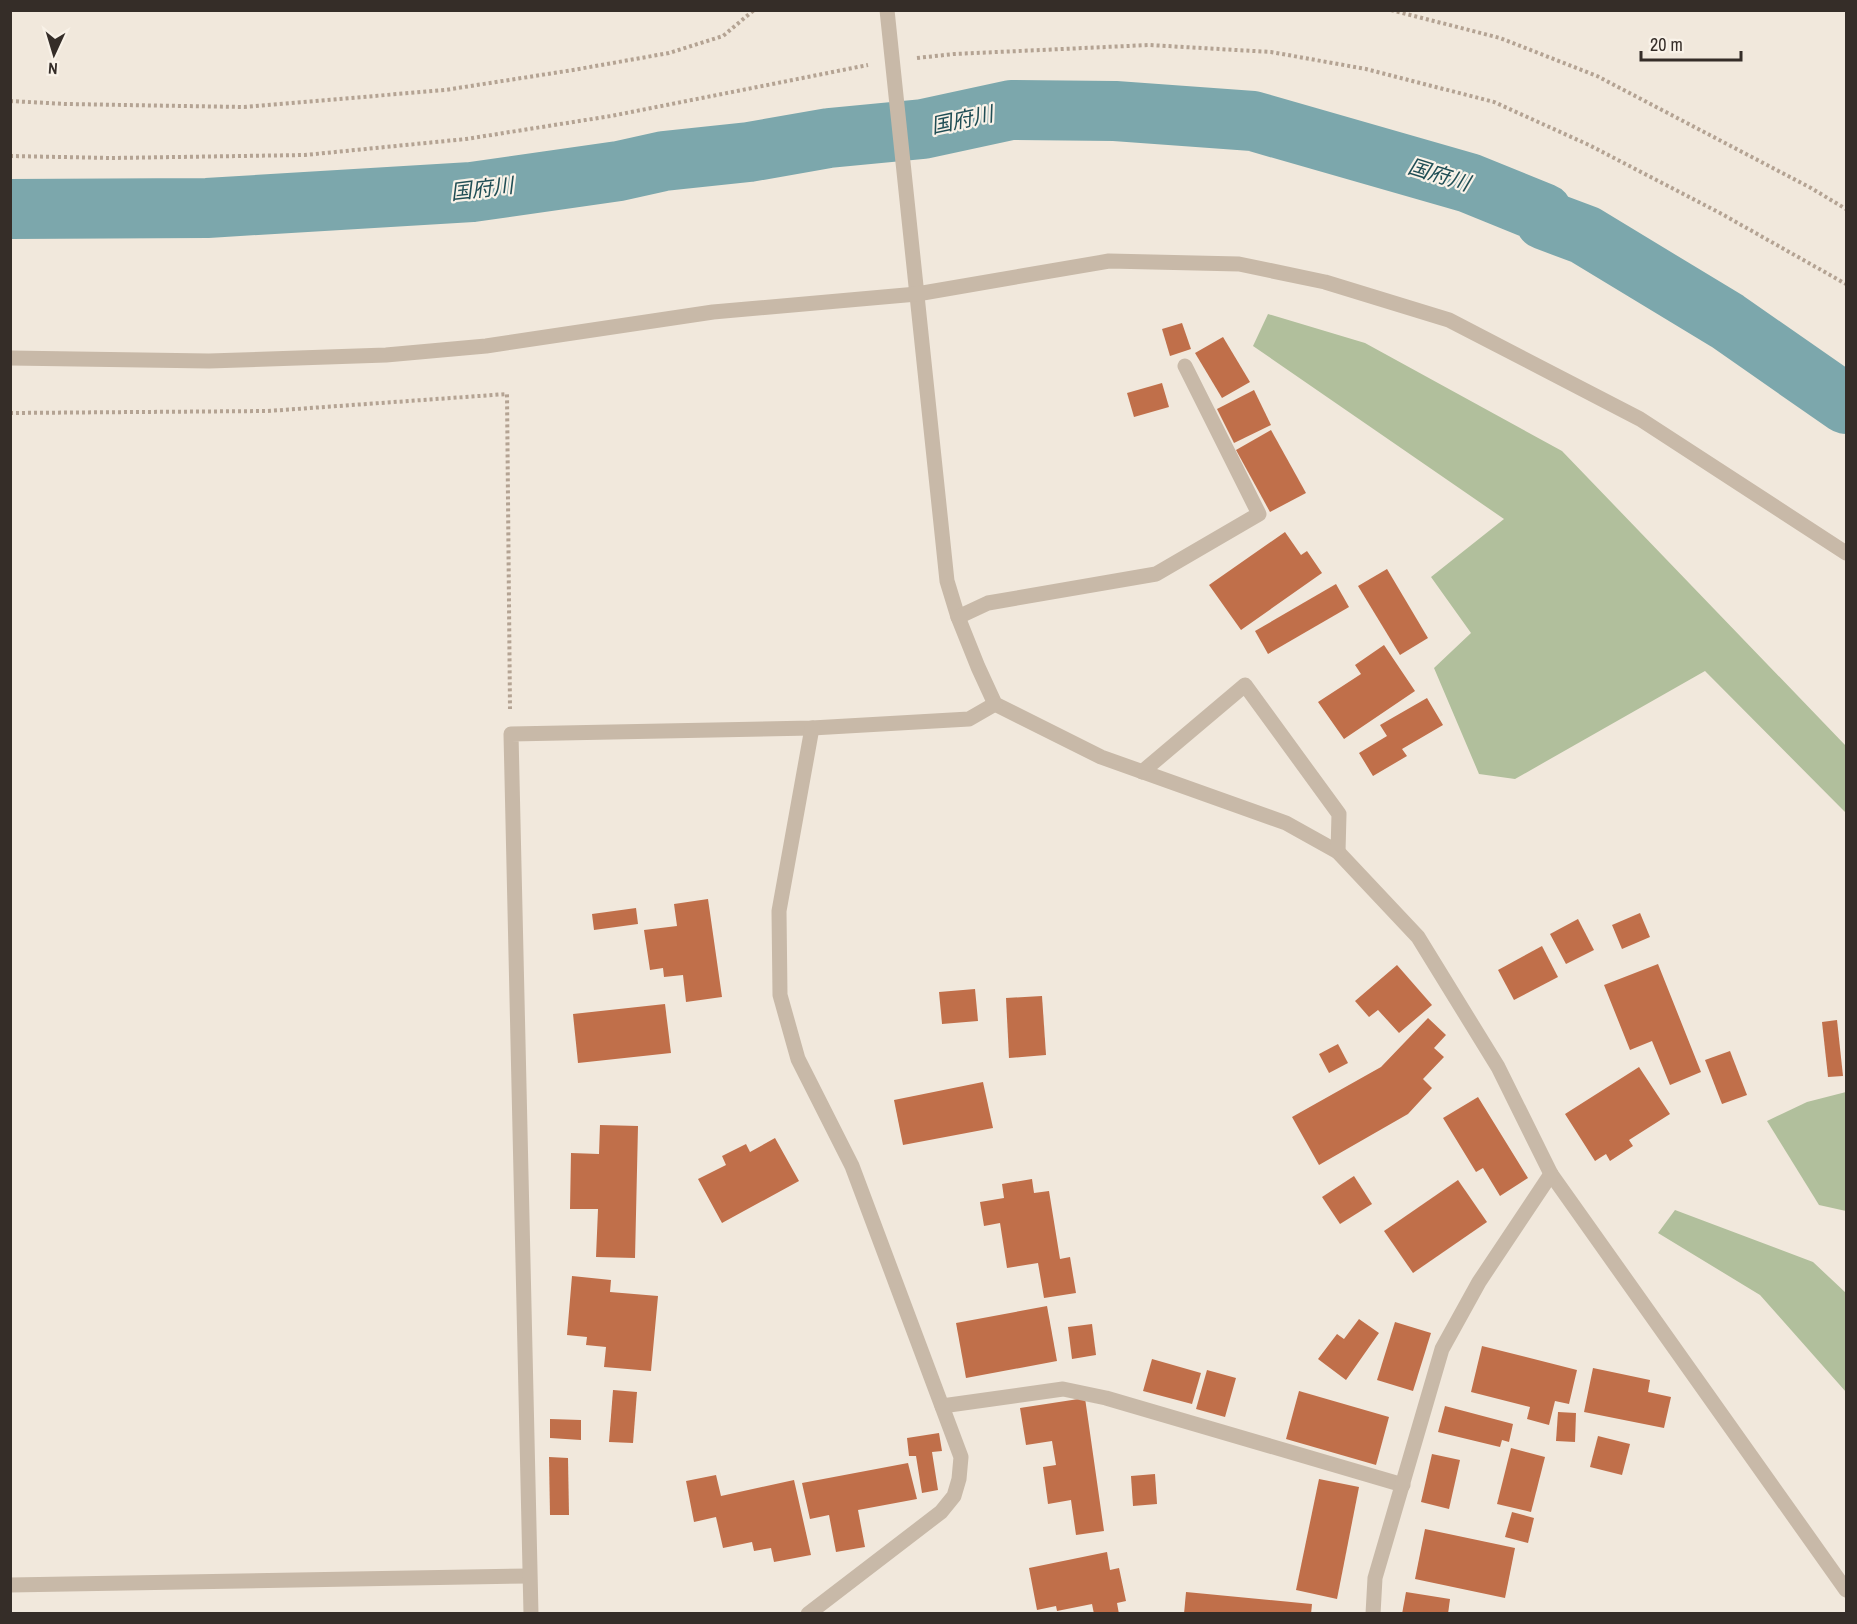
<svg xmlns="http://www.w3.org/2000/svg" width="1857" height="1624" font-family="'Archivo Narrow','Noto Sans JP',sans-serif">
<rect width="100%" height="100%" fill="#f1e8dc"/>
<g fill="#b1bf9c">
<polygon points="1268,314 1365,343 1562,451 1846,746 1846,813 1705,671 1515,779 1479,774 1434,668 1471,633 1431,577 1504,519 1253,346"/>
<polygon points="1846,1092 1846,1211 1819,1205 1767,1121 1807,1102"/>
<polygon points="1675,1210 1813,1262 1846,1293 1846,1392 1760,1295 1658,1233"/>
</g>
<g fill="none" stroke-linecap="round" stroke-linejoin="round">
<polyline stroke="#7ca7ac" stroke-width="60" points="10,209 207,208 472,192 619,171 664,161 749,152 829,138 923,129 1011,110 1115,111 1253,121 1469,183 1543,213 1545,220 1585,235 1727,321 1846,404"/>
</g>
<g fill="#c06f4a">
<polygon points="1182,323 1191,349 1170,356 1162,329"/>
<polygon points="1223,337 1250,382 1222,398 1195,353"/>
<polygon points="1162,383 1169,407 1134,417 1127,393"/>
<polygon points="1254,390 1271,425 1234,443 1217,409"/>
<polygon points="1271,430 1306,493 1270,512 1236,450"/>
<polygon points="1285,532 1301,555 1307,551 1322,573 1241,630 1209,585"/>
<polygon points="1387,569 1428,638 1400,655 1358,586"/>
<polygon points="1336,584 1349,607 1268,654 1255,631"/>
<polygon points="1384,645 1415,691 1344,739 1318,702 1361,674 1355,665"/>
<polygon points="1427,698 1443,725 1402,749 1407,756 1373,776 1359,753 1387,736 1380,725"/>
<polygon points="708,899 722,997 686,1002 683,975 664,977 663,968 650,970 644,930 677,926 674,904"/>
<polygon points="636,908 638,924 594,930 592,914"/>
<polygon points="1640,913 1650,937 1622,949 1612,925"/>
<polygon points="1578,919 1594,950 1566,964 1550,934"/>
<polygon points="1542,946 1558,977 1514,1000 1498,970"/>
<polygon points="1658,964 1701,1072 1670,1085 1652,1041 1630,1050 1604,985"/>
<polygon points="1397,965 1432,1005 1399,1033 1378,1010 1369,1017 1355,1001"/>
<polygon points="975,989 978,1021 942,1024 939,992"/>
<polygon points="1042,996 1046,1055 1009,1058 1006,998"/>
<polygon points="665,1004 671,1053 578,1063 573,1014"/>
<polygon points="1428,1018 1446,1035 1434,1048 1444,1057 1423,1079 1432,1088 1408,1114 1319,1165 1292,1117 1381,1067"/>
<polygon points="1837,1020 1843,1076 1828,1077 1822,1022"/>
<polygon points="1338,1044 1348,1063 1329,1073 1319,1054"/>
<polygon points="1730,1051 1747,1095 1722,1104 1705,1060"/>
<polygon points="1639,1067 1670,1114 1629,1140 1633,1146 1610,1161 1606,1154 1595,1161 1565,1114"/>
<polygon points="983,1082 993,1128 903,1145 894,1100"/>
<polygon points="1478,1097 1528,1178 1500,1196 1483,1168 1476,1172 1443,1118"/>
<polygon points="600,1125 638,1126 635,1258 596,1257 598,1209 570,1209 571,1153 599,1154"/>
<polygon points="775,1138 799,1181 722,1223 698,1179 726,1165 722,1156 746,1144 750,1152"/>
<polygon points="1354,1176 1372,1204 1340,1224 1322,1197"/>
<polygon points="1032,1179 1034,1193 1049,1191 1060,1259 1070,1257 1076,1293 1044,1298 1038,1263 1007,1268 1000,1223 984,1226 980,1202 1004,1198 1002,1184"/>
<polygon points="1458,1180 1487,1222 1413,1273 1384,1231"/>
<polygon points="572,1276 611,1280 610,1292 658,1296 651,1371 604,1367 606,1347 586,1345 587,1337 567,1335"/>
<polygon points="1047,1306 1057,1361 966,1378 956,1323"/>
<polygon points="1359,1319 1379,1333 1346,1380 1318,1359 1337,1334 1344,1339"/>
<polygon points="1395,1322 1431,1333 1413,1391 1377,1380"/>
<polygon points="1092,1324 1096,1355 1072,1359 1068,1327"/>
<polygon points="1482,1346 1577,1370 1569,1404 1555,1401 1549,1425 1527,1419 1530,1407 1471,1392"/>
<polygon points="1152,1359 1201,1373 1192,1404 1143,1391"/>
<polygon points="1593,1368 1650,1380 1648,1392 1671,1397 1664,1428 1584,1412"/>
<polygon points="1207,1370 1236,1378 1225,1417 1196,1409"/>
<polygon points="613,1390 637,1392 633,1443 609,1442"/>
<polygon points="1299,1391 1389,1417 1376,1465 1286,1439"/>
<polygon points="1085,1398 1104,1531 1076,1535 1071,1500 1048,1504 1043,1467 1056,1465 1052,1441 1026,1445 1020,1408"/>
<polygon points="1445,1406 1513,1424 1509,1442 1502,1440 1500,1447 1438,1432"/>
<polygon points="1558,1412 1576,1413 1575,1442 1556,1441"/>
<polygon points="550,1419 581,1420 581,1440 550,1438"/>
<polygon points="939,1433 942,1451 932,1452 938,1490 922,1493 916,1456 909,1456 907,1438"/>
<polygon points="1598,1436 1630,1444 1622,1475 1590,1467"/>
<polygon points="1511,1448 1545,1457 1531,1512 1497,1504"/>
<polygon points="1432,1454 1460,1460 1449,1509 1421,1502"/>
<polygon points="549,1457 568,1458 569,1515 550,1515"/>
<polygon points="908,1463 917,1499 858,1510 865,1547 836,1552 829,1515 810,1519 802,1483"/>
<polygon points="1155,1474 1157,1504 1133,1506 1131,1476"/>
<polygon points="716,1475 721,1496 794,1480 811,1555 774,1562 771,1548 754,1551 752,1542 723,1548 716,1517 694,1522 686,1481"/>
<polygon points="1319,1479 1359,1487 1337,1599 1296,1590"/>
<polygon points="1512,1512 1534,1518 1528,1543 1505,1537"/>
<polygon points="1425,1529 1515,1548 1505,1598 1415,1579"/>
<polygon points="1107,1552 1110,1570 1119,1568 1126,1601 1117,1603 1119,1614 1094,1614 1092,1604 1057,1611 1056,1606 1037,1610 1029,1568"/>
<polygon points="1186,1592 1312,1604 1311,1614 1184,1614"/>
<polygon points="1406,1592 1450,1599 1448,1614 1402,1614"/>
</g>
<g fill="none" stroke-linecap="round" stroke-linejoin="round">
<g stroke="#b4a393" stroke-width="4" stroke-dasharray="3 3" stroke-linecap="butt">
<polyline points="1391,10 1500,38 1597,76 1811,188 1846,209"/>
<polyline points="917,58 954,54 1149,45 1271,52 1366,69 1494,102 1589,145 1720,213 1846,284"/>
<polyline points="10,101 66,104 244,107 445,90 573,70 669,53 723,36 754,10"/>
<polyline points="10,156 112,158 305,155 466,139 611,116 868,65"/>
<polyline points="10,413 268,411 507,394 510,709"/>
</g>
<polyline stroke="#c8b9a8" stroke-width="15" points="942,1406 1063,1389 1106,1398 1403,1485"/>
<g stroke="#c8b9a8" stroke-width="15">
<polyline points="887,10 947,581 958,617 978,667 995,704 1101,757 1286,823 1338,852 1418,937 1498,1067 1551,1174 1846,1590"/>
<polyline points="10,358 209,361 386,355 486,346 713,312 917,294 1109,261 1239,264 1325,282 1449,320 1640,419 1846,553"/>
<polyline points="958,617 988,603 1156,574 1259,514 1185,366"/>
<polyline points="1142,772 1245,685 1339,814 1338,852"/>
<polyline points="10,1585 529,1576"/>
<polyline points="531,1614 511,734 812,728 969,719 995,704"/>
<polyline points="808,1614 941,1512 954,1496 959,1479 961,1457 852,1166 798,1059 780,995 779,911 812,728"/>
<polyline points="1373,1614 1375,1578 1442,1349 1479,1282 1551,1174"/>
</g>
</g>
<g text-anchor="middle" stroke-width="4.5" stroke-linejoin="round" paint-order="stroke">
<g font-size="21" font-style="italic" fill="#204e55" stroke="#f9f2e8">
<text transform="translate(962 120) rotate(-12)" y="7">国府川</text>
<text transform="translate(1439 175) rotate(17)" y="7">国府川</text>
<text transform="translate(482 189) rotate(-7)" y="7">国府川</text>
</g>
</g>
<rect width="1857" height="1624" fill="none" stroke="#352d28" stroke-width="24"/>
<g transform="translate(54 54) rotate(184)" stroke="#f9f2e8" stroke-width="4.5" paint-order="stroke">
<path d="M0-4.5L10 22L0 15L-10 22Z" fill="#352d28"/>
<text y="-9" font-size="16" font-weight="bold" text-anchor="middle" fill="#352d28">N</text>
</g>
<path d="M1641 51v9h100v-9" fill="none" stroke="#352d28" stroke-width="3"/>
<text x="1650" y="51" font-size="18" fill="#352d28" stroke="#f9f2e8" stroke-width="4.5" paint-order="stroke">20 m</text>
</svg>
